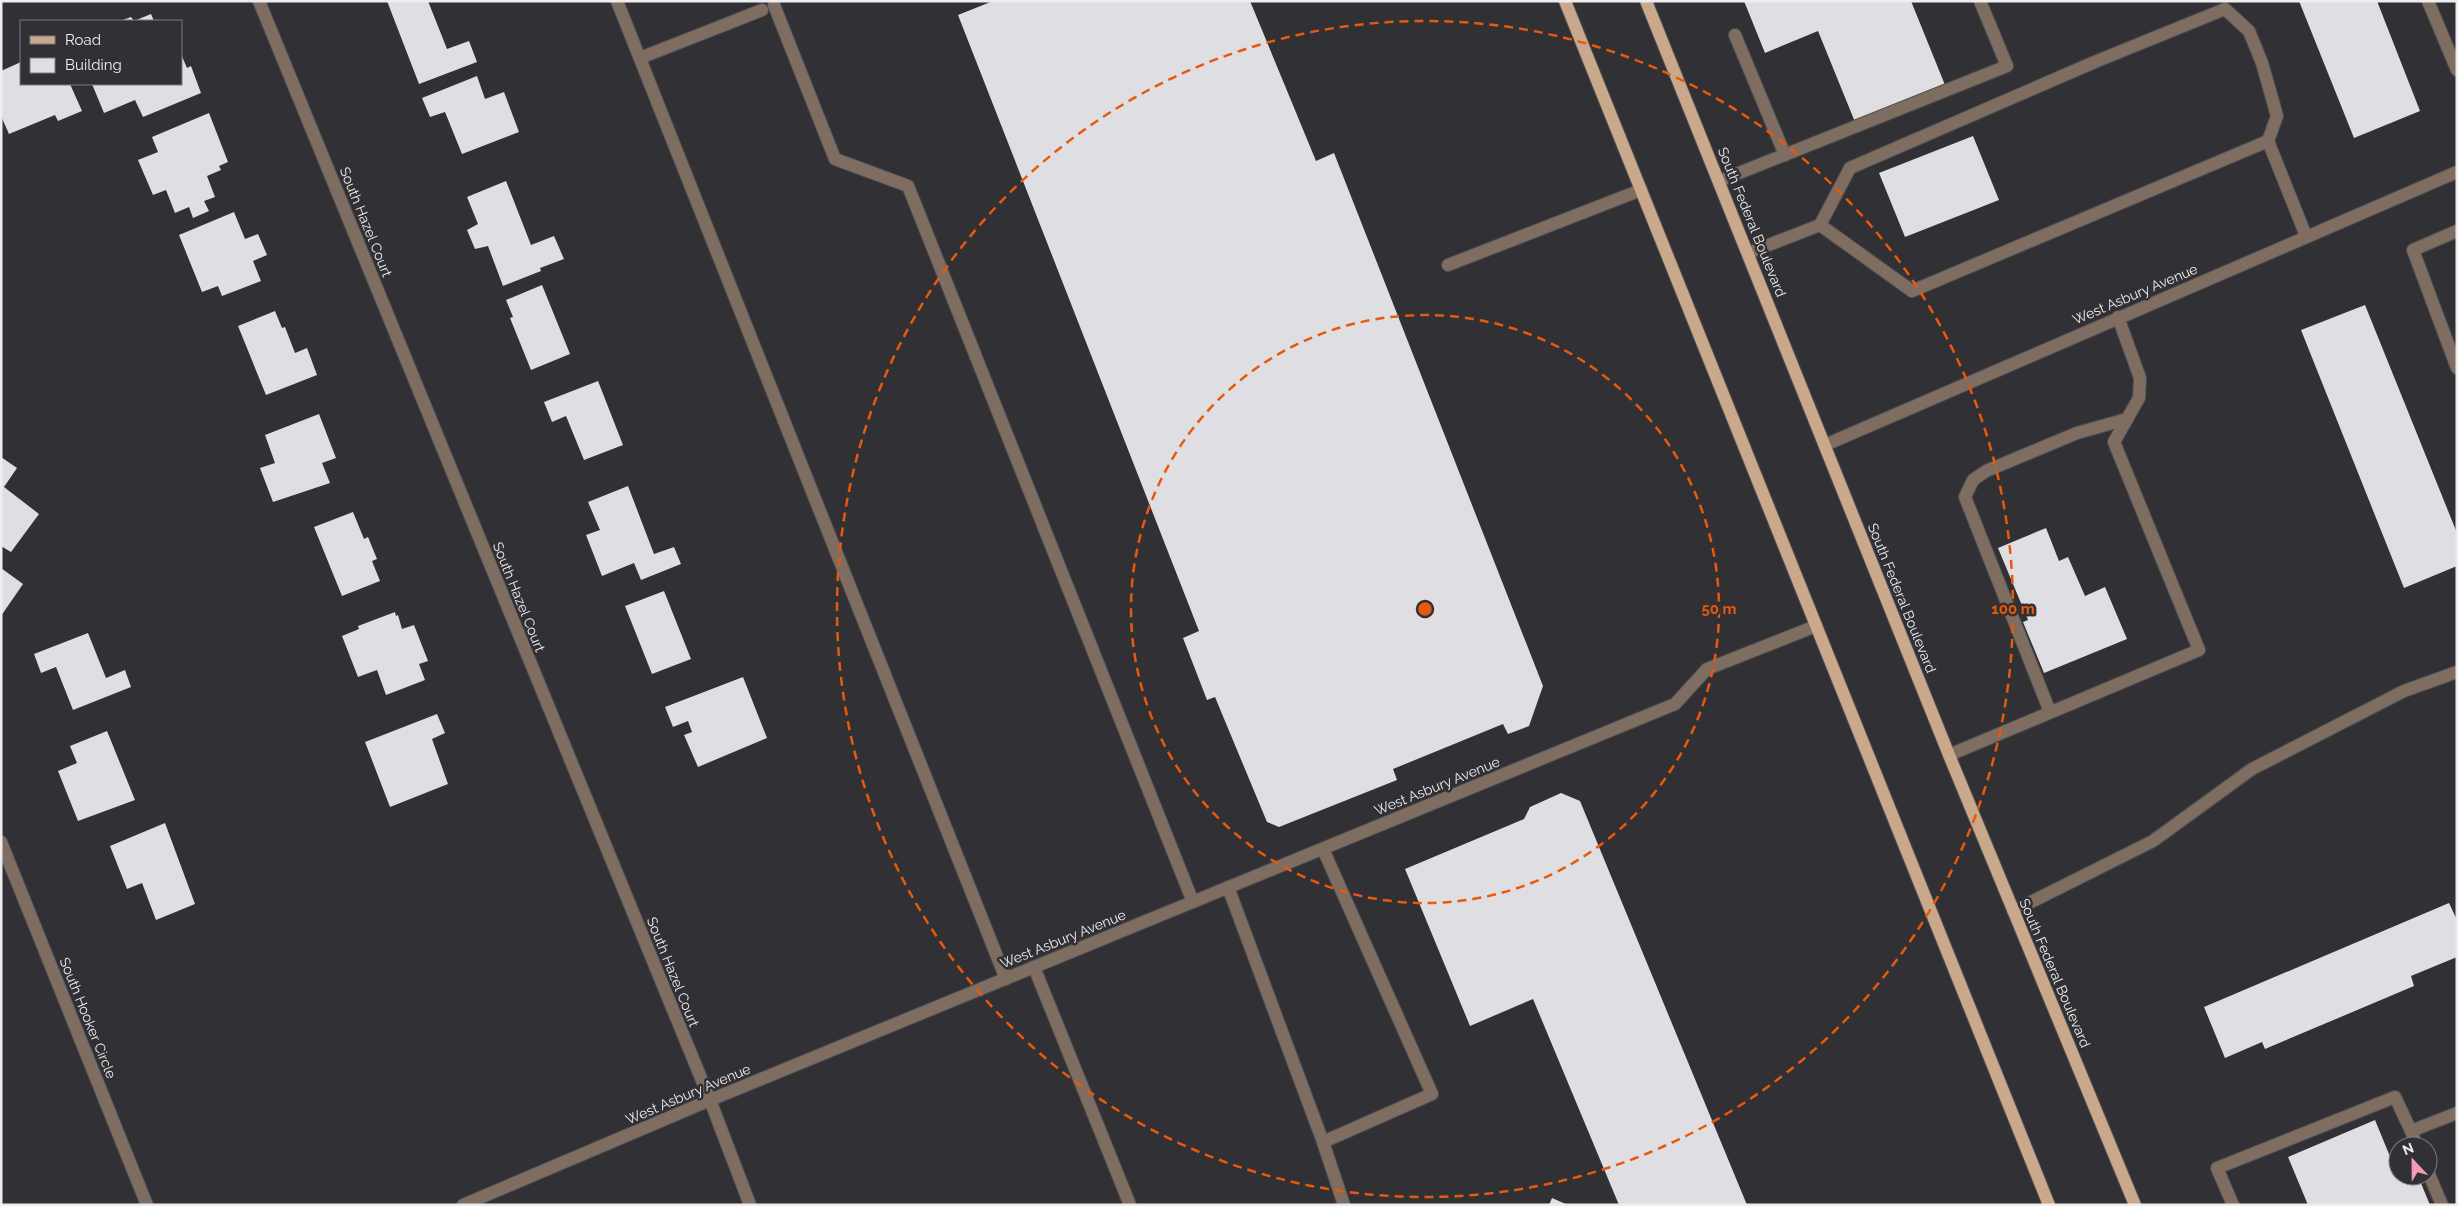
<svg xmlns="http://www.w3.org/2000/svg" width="2458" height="1206" font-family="Raleway,sans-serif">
<rect width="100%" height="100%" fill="#313135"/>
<g fill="#dedee3">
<polygon points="387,1 428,1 447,49 469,41 477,62 419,84"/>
<polygon points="993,1 1250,1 1316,161 1334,153 1543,686 1529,726 1508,734 1503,724 1393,769 1397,780 1279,827 1267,822 1215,697 1207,700 1183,638 1199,631 958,15"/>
<polygon points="1744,1 1911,1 1945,85 1855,122 1818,31 1765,53"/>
<polygon points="2299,1 2377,1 2420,111 2354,138"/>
<polygon points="151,14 154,21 120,21 131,17 134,21"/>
<polygon points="181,54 187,68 191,66 201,93 143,117 135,100 104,113 92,84 181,84"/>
<polygon points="21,62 21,84 70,84 82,111 58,121 55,115 9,134 1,116 1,71"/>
<polygon points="477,76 485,99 504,92 519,132 462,154 445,112 430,117 422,98"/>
<polygon points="209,113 228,162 219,166 221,170 207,176 215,197 204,201 209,211 193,218 189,207 175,213 166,190 153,195 138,160 158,152 152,137"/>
<polygon points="1973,136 1999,200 1905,237 1879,173"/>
<polygon points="506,181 531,245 554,236 564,259 540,268 541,271 503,286 488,246 475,249 467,230 478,224 467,197"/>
<polygon points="234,212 245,239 258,234 267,255 253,261 261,281 222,296 218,286 202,292 179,235"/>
<polygon points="542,285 570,354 531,370 510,318 513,317 506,300"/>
<polygon points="2365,305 2457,533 2457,566 2404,588 2301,330"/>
<polygon points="275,311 282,328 285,327 295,353 307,348 317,375 266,395 238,326"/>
<polygon points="598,381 623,445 584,460 566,416 552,422 544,402"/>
<polygon points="319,414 336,458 322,463 330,483 273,502 260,468 275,463 265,435"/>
<polygon points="1,457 17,468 4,487 39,514 11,552 1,546"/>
<polygon points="628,486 654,554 674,547 681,564 641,580 634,563 602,576 586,535 600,530 588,502"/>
<polygon points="353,512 364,539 368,537 377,559 372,561 380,581 342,596 314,527"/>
<polygon points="2046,528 2059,561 2068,557 2085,596 2105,587 2127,639 2044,673 2023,622 2028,620 1998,548"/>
<polygon points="1,568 23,584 1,616"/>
<polygon points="664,591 691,659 652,674 625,606"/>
<polygon points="395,612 396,616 398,615 402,629 414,625 428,661 419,664 425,680 386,695 377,670 358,677 342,636 359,629 358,626"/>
<polygon points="88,633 106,678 125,670 131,687 73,710 56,667 41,673 34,654"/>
<polygon points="743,677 767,738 698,767 684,735 692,732 688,721 673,727 665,707"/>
<polygon points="437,714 445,733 432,739 448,784 390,807 365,742"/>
<polygon points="107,731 135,800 78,821 58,771 77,763 70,746"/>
<polygon points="1561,793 1580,801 1747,1205 1619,1205 1533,999 1470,1026 1405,869 1524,819 1530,807"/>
<polygon points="165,823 195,904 156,920 142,883 127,889 110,846"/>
<polygon points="2449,903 2457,920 2457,957 2411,976 2414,986 2265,1049 2262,1042 2225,1058 2204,1007"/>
<polygon points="2375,1120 2396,1171 2398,1170 2398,1176 2418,1176 2430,1205 2308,1205 2288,1157"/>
<polygon points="1552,1198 1568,1205 1549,1205"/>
</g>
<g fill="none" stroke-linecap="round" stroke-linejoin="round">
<defs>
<g id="minor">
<polyline points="259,1 710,1100 750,1205"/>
<polyline points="617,1 1006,979"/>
<polyline points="2428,1 2457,70"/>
<polyline points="774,5 835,159 908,186 1193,902"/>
<polyline points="1735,35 1785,155"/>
<polyline points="640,58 762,10"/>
<polyline points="1719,181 2007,66 1980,1"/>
<polyline points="1820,225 1850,168 2097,61 2225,9 2249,31 2262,63 2277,116 2268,141"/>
<polyline points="2457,231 2413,250 2457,368"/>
<polyline points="1748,253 1820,225 1912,291 2268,141 2306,236"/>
<polyline points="1448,265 1641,190"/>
<polyline points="1825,445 2457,172"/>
<polyline points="2050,712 1965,497 1973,480 1986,471 2077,433 2127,419"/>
<polyline points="1949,755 2199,650 2114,442 2139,398 2140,378 2118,317"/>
<polyline points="1,842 147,1205"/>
<polyline points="1323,849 1432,1094 1323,1142 1344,1205"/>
<polyline points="1228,887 1323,1142"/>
<polyline points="2013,911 2153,841 2252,769 2404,691 2457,672"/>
<polyline points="1034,967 1130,1205"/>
<polyline points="2417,1146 2411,1131 2457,1113"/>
<polyline points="2428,1172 2442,1205"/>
<polyline points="463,1205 710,1100 1675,704 1707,669 1816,626"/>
<polyline points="2233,1205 2217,1168 2395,1097 2411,1131"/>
</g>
<g id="major">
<polyline points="1565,1 2049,1205"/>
<polyline points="1646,1 1949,755 2135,1205"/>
</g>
</defs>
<use href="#minor" stroke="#4f4f53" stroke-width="14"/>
<use href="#major" stroke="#4f4f53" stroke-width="14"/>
<use href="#minor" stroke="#7e6d60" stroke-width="12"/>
<use href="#major" stroke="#c9a88c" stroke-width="12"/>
</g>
<g fill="none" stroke="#e8590c" stroke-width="2.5" stroke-dasharray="9 6">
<circle cx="1425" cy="609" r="294"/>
<circle cx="1425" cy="609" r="588"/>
</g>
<g text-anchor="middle" stroke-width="5" stroke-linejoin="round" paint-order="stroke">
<g font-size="14" fill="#eeeef1" stroke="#313135">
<text transform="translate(366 222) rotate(68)" y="5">South Hazel Court</text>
<text transform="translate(1752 222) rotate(68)" y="5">South Federal Boulevard</text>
<text transform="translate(2135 294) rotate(-23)" y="5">West Asbury Avenue</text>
<text transform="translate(519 597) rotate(68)" y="5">South Hazel Court</text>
<text transform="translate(1902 598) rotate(68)" y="5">South Federal Boulevard</text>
<text transform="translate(1437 786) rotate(-22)" y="5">West Asbury Avenue</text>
<text transform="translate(1063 939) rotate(-22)" y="5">West Asbury Avenue</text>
<text transform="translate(673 972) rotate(68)" y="5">South Hazel Court</text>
<text transform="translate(2055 973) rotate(67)" y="5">South Federal Boulevard</text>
<text transform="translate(88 1018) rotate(68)" y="5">South Hooker Circle</text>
<text transform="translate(688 1094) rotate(-23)" y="5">West Asbury Avenue</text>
</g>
</g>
<circle cx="1425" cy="609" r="8" fill="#e8590c" stroke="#313135" stroke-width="2.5"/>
<g font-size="15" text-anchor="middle" font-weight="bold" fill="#e8590c" stroke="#313135" stroke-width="5" stroke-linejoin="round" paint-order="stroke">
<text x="1719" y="614">50 m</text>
<text x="2013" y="614">100 m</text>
</g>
<rect width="2458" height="1206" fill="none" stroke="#eeeef1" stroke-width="5"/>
<rect x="20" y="20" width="162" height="65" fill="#313135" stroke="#7d7d80"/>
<rect x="30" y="36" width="25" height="8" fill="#c9a88c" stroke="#7d7d80"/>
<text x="65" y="45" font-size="15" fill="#eeeef1">Road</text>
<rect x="30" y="58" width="25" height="15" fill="#dedee3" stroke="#7d7d80"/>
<text x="65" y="70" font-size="15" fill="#eeeef1">Building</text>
<g transform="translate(2413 1161) rotate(338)"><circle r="24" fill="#313135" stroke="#7d7d80"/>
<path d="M0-4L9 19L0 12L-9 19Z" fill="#f19ab2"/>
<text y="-8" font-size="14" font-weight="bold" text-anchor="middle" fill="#eeeef1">N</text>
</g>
</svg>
